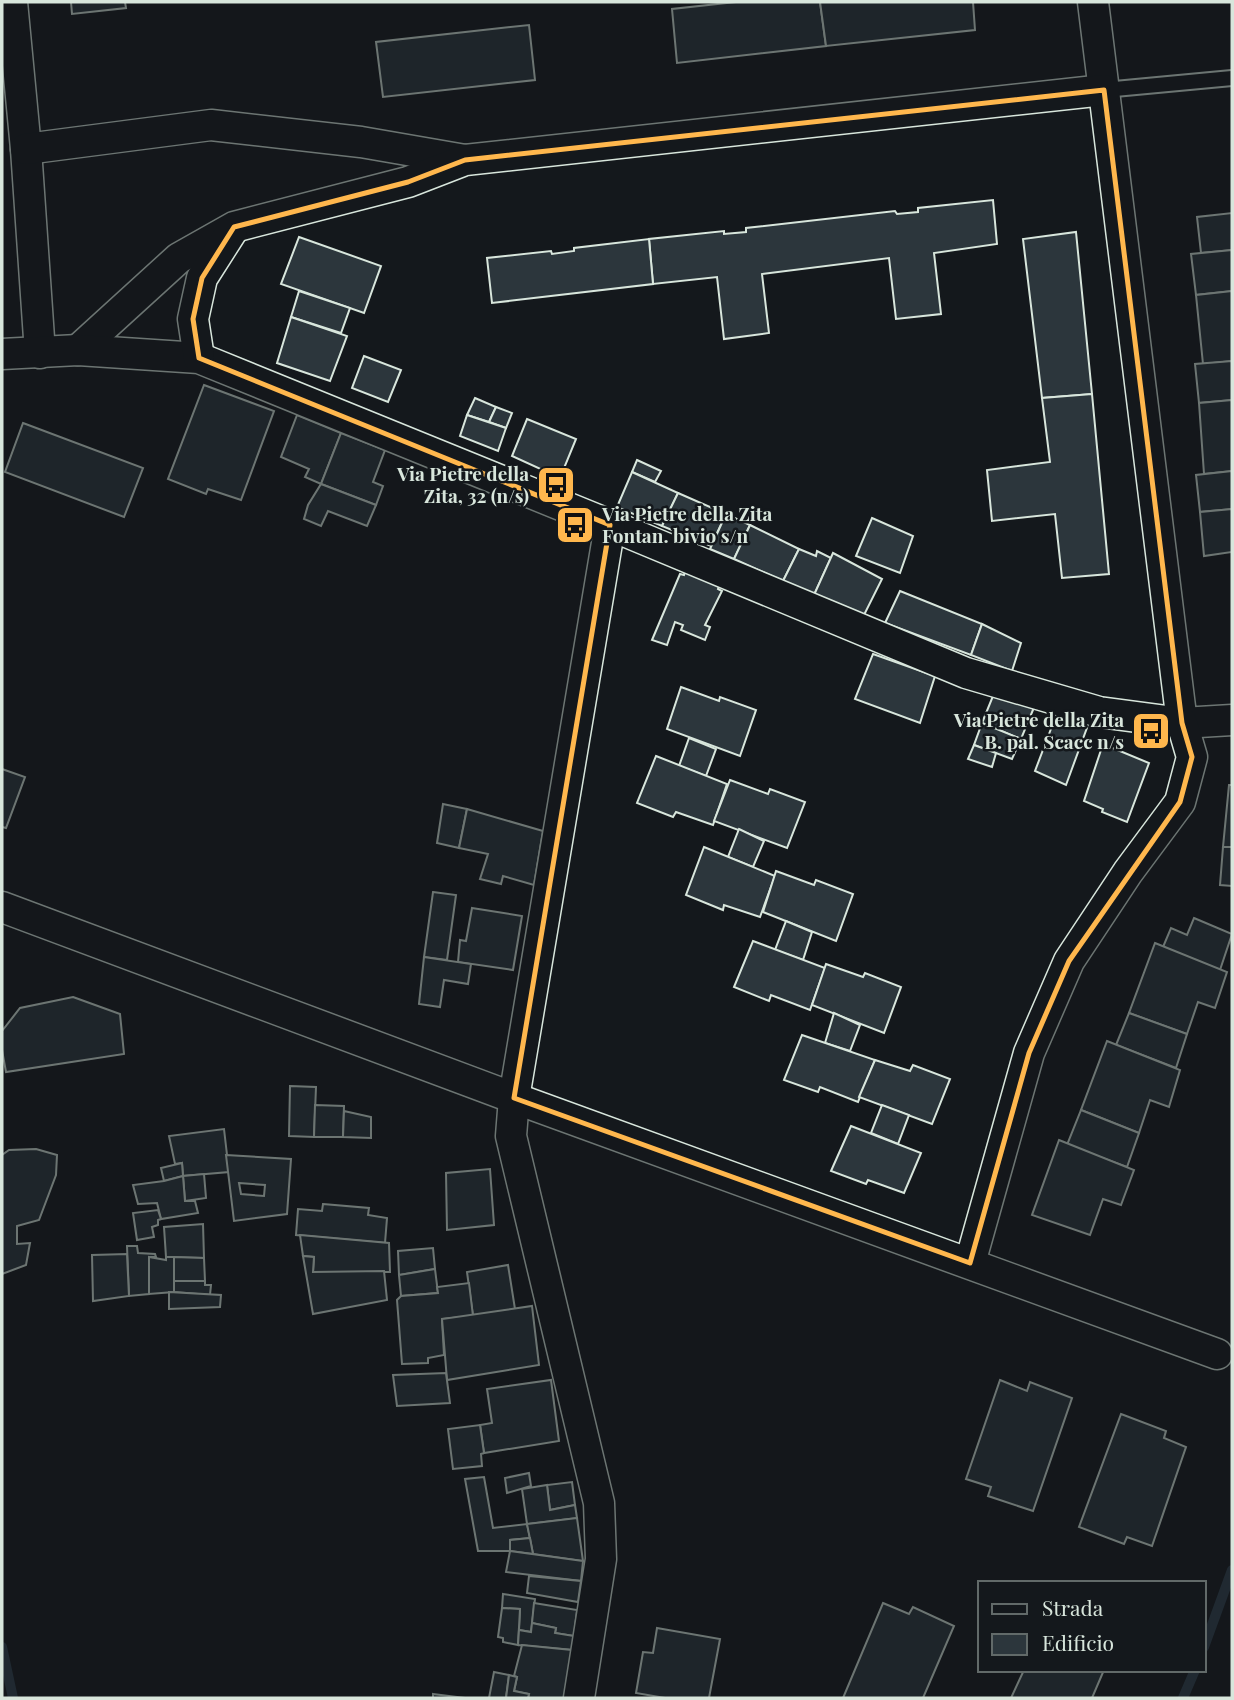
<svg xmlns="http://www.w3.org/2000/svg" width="1234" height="1700" font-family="'Playfair Display',serif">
<rect width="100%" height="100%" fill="#14181c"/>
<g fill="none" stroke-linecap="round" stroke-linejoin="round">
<g stroke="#2f3f4d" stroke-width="10">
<polyline points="2,1647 13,1698"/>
<polyline points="1204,1647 1232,1570"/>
<polyline points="1183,1698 1195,1670"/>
</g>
</g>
<g fill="#2c363c" stroke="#d8e6dc" stroke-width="2" fill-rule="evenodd">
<polygon points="71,2 125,2 126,8 72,14"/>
<polygon points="736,2 820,2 826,46 677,63 672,9"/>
<polygon points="820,2 973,2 975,30 826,46"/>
<polygon points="529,25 535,80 383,97 376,42"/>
<polygon points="993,200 997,244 934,253 941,314 896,319 889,258 762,274 769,333 724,339 717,277 653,284 649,239 724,231 724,234 746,232 746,228 895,211 897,214 918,212 918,208"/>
<polygon points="1232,213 1232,250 1201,253 1197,217"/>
<polygon points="1076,232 1092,394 1042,398 1023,239"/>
<polygon points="299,237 381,266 364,313 281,284"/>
<polygon points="649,239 653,284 492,303 487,258 551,251 552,254 574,251 574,248"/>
<polygon points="1232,250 1232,291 1196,295 1191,254"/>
<polygon points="299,291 350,308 341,333 291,317"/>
<polygon points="1232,291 1232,361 1203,364 1196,295"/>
<polygon points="291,317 347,336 330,381 277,363"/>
<polygon points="364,356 401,370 388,402 352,388"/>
<polygon points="1232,361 1232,400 1199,403 1195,364"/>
<polygon points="204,385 274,411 241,500 208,489 206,494 168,479"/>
<polygon points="1092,394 1109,574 1062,578 1055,514 992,521 987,470 1050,462 1042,398"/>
<polygon points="475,398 496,407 489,422 467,415"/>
<polygon points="1232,400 1232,471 1204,474 1199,403"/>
<polygon points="496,407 512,413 506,428 489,422"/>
<polygon points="297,415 341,433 321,484 305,477 309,469 281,457"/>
<polygon points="467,415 506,428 498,451 460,436"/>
<polygon points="527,419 576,439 560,478 512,456"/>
<polygon points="23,423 143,468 124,517 5,472"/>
<polygon points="341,433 385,450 373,482 383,486 376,505 321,484"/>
<polygon points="637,460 661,471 655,482 632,472"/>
<polygon points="1232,471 1232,509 1200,512 1196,475"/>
<polygon points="632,472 678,493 662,526 617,507"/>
<polygon points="321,484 376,505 367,526 328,511 321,526 304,519 308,505"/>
<polygon points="678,493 726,514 711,546 662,526"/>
<polygon points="1232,509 1232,552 1204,556 1200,512"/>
<polygon points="726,514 750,525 734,559 710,549"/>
<polygon points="872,518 913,536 900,573 856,556"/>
<polygon points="750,525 799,549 783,581 734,559"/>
<polygon points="799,549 816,556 817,551 831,558 814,595 783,581"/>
<polygon points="833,553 882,579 864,615 814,595"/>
<polygon points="685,571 719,586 718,589 722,591 705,625 710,627 705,640 681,630 683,625 675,622 667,645 652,640 680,574 684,575"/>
<polygon points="900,591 982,624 971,655 885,623"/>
<polygon points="982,624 1021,643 1012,671 971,655"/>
<polygon points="873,654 935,676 920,723 855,699"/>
<polygon points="681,687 719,701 720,697 756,710 740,756 667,729"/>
<polygon points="995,691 1035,705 1021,739 982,723"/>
<polygon points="1057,713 1088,725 1066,785 1035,771"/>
<polygon points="982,723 1021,739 1012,759 974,745"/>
<polygon points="689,738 716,749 706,776 679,766"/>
<polygon points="1103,744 1149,763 1127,822 1102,812 1103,809 1084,801"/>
<polygon points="974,745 996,753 992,767 968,759"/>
<polygon points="656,756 727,784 713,825 676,812 673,817 637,803"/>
<polygon points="2,769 25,777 6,828 2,827"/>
<polygon points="730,780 768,794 770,789 805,802 787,848 714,821"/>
<polygon points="1229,785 1232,785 1232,847 1223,847"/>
<polygon points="443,804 467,809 459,848 437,843"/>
<polygon points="467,809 543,831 534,885 503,876 501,884 480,879 488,854 459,848"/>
<polygon points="739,829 764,841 753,867 728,857"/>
<polygon points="704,847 775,876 760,917 724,905 723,910 686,895"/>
<polygon points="1223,847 1232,847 1232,886 1220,885"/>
<polygon points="776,871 814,885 816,880 853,894 836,941 763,912"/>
<polygon points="433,892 456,895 447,960 424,957"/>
<polygon points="472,908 522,916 513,970 458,962 460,940 466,941"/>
<polygon points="1194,918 1232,934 1220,970 1163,947 1171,928 1187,935"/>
<polygon points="786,921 812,932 803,960 775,950"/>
<polygon points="753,941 825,968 810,1010 771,995 769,1001 734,987"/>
<polygon points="1155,943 1227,972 1215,1008 1198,1002 1187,1034 1129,1013"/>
<polygon points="424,957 471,964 468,984 444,980 440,1007 419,1004"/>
<polygon points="826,964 863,977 865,973 901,987 884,1033 812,1005"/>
<polygon points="73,997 120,1014 124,1054 6,1072 2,1050 2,1031 20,1008"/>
<polygon points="834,1013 860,1025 850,1051 825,1043"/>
<polygon points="1129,1013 1187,1034 1176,1068 1116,1045"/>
<polygon points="802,1035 875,1060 858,1102 820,1087 818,1092 784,1080"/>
<polygon points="1107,1041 1180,1070 1169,1107 1150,1100 1139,1133 1081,1110"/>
<polygon points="875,1060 910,1071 913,1065 950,1079 932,1124 859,1097"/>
<polygon points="290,1086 316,1087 314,1137 289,1136"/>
<polygon points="315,1105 344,1106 343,1137 314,1137"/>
<polygon points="882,1105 909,1115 898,1144 871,1133"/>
<polygon points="1081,1110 1139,1133 1127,1167 1067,1145"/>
<polygon points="344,1111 371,1117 371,1138 343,1137"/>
<polygon points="851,1126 921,1153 904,1193 868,1180 866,1184 831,1171"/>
<polygon points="224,1129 229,1172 183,1176 182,1163 175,1164 169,1136"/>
<polygon points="1059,1140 1134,1170 1121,1205 1103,1199 1090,1235 1032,1215"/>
<polygon points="36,1149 57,1155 56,1175 39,1220 17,1226 17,1244 30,1243 26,1265 2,1274 2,1155 9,1150"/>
<path d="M226,1155L291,1159L287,1214L234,1221ZM239,1183L265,1185L264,1196L241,1194Z"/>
<polygon points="182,1163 183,1176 164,1181 161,1168"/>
<polygon points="490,1169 494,1225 447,1230 446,1173"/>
<polygon points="204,1174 206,1198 185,1201 183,1176"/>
<polygon points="183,1176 185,1201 195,1201 198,1213 161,1219 157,1203 138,1204 133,1185 164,1181"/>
<polygon points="323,1204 369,1208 368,1215 387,1218 385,1243 296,1235 298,1209 322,1211"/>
<polygon points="158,1210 161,1219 158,1220 158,1225 152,1227 154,1237 137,1240 133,1213"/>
<polygon points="203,1224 204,1258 166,1257 164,1227"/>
<polygon points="300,1235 389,1243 390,1272 313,1272 314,1257 303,1256"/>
<polygon points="127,1246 137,1246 138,1253 155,1254 156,1257 149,1257 149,1294 129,1296"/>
<polygon points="433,1248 435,1269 399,1275 398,1251"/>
<polygon points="127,1254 129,1296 93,1301 92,1255"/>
<polygon points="303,1256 314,1257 313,1272 384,1271 387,1300 313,1314"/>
<polygon points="149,1257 166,1260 166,1257 174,1257 174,1292 149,1294"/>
<polygon points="174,1257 204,1258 205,1281 174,1281"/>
<polygon points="508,1265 515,1309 473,1316 467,1272"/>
<polygon points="435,1269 438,1293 401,1296 399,1275"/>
<polygon points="174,1281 205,1281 205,1285 211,1285 210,1295 174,1292"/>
<polygon points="469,1283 473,1316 442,1319 444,1355 428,1358 428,1363 402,1364 397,1300 401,1296 438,1293 437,1287"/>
<polygon points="169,1292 221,1295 220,1307 169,1309"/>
<polygon points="532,1306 539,1365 447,1380 442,1319"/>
<polygon points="446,1373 450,1403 397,1406 393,1375"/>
<polygon points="551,1380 559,1441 484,1453 480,1425 492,1423 487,1389"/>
<polygon points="1000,1380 1027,1391 1030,1382 1072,1398 1033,1511 988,1496 991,1487 966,1479"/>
<polygon points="1121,1414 1166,1431 1164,1438 1186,1447 1152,1546 1127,1537 1124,1544 1079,1527"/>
<polygon points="480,1425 484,1453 481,1454 482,1466 453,1469 448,1429"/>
<polygon points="529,1473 531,1486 507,1493 505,1478"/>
<polygon points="484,1477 493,1528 527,1524 530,1538 510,1540 510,1551 478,1551 465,1479"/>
<polygon points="572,1482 575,1505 550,1510 547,1485"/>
<polygon points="547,1485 550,1510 575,1505 577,1518 527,1524 522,1489"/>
<polygon points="577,1518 583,1561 533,1554 527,1524"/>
<polygon points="530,1538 533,1554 510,1551 510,1540"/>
<polygon points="510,1551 583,1561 581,1581 506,1572"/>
<polygon points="529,1576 581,1581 578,1602 527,1593"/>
<polygon points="503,1594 535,1599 531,1632 519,1630 520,1609 502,1608"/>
<polygon points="534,1603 577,1610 574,1636 555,1633 556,1628 532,1623"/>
<polygon points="883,1603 909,1614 913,1607 954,1626 923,1698 843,1698"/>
<polygon points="502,1608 520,1609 518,1645 503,1642 503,1638 498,1637"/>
<polygon points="532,1623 556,1628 555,1633 574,1636 572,1650 518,1645 519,1630 531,1632"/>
<polygon points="657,1628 720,1639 709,1698 665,1698 636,1693 643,1652 653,1653"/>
<polygon points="522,1645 572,1650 566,1698 528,1698 529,1694 514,1691 517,1677 514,1676"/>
<polygon points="1024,1670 1104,1670 1092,1698 1011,1698"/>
<polygon points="494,1672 509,1675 506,1698 489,1698"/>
<polygon points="509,1675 517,1677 514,1691 529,1694 528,1698 506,1698"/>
<polygon points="433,1694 465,1698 433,1698"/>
</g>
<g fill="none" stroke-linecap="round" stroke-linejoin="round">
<defs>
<polyline id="service" points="1104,90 1232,78"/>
<g id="minor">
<polyline points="12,2 26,149 40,353"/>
<polyline points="1093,2 1182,723 1232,720"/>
<polyline points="26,149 211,125 361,142 465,160"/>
<polyline points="78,350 179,258 234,227 408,182 465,160 1104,90"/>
<polyline points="2,354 78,350 199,358 610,525 966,673 1099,712 1182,723 1192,757 1180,802 1128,872 1069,961 1029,1053 970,1263"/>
<polyline points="199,358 193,319 202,278 232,231"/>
<polyline points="2,907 514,1098 1217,1354"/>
<polyline points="579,1698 601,1559 599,1503 511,1136 514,1098 610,525"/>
</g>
</defs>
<use href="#service" stroke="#d8e6dc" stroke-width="18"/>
<use href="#minor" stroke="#d8e6dc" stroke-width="33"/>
<use href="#service" stroke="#14181c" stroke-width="14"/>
<use href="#minor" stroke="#14181c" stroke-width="30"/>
</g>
<path d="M0 0H1234V1700H0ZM1104,90L1182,723L1192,757L1180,802L1069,961L1029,1053L970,1263L514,1098L610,525L199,358L193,319L202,278L234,227L408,182L465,160Z" fill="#14181c" fill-opacity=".55" fill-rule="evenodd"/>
<path fill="none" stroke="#ffb74d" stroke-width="5" stroke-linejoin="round" d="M1104,90L1182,723L1192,757L1180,802L1069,961L1029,1053L970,1263L514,1098L610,525L199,358L193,319L202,278L234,227L408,182L465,160Z"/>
<defs>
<symbol id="bus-square" viewBox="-11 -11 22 22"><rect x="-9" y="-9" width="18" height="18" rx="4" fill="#ffb74d" stroke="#14181c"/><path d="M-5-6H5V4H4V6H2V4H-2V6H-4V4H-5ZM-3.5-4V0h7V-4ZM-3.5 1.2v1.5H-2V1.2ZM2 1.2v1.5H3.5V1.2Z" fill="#111"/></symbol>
</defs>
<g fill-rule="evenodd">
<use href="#bus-square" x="534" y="463" width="44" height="44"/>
<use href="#bus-square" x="553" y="503" width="44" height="44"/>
<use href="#bus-square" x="1129" y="709" width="44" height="44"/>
</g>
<g text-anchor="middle" stroke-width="5" stroke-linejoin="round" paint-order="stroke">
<g font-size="19" font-weight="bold" fill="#d8e6dc" stroke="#14181c" text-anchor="end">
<text x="529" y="481">Via Pietre della<tspan x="529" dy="22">Zita, 32 (n/s)</tspan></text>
<text x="602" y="521" text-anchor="start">Via Pietre della Zita<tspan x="602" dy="22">Fontan. bivio s/n</tspan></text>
<text x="1124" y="727">Via Pietre della Zita<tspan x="1124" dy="22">B. pal. Scacc n/s</tspan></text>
</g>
</g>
<rect width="1234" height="1700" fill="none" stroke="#d8e6dc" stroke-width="7"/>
<rect x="978" y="1581" width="228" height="91" fill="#14181c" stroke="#626a69" stroke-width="2"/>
<rect x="992" y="1604" width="35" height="10" fill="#14181c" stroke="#626a69" stroke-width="2"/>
<text x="1042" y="1616" font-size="21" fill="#d8e6dc">Strada</text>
<rect x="992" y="1634" width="35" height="21" fill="#2c363c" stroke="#626a69" stroke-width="2"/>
<text x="1042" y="1651" font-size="21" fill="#d8e6dc">Edificio</text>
</svg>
